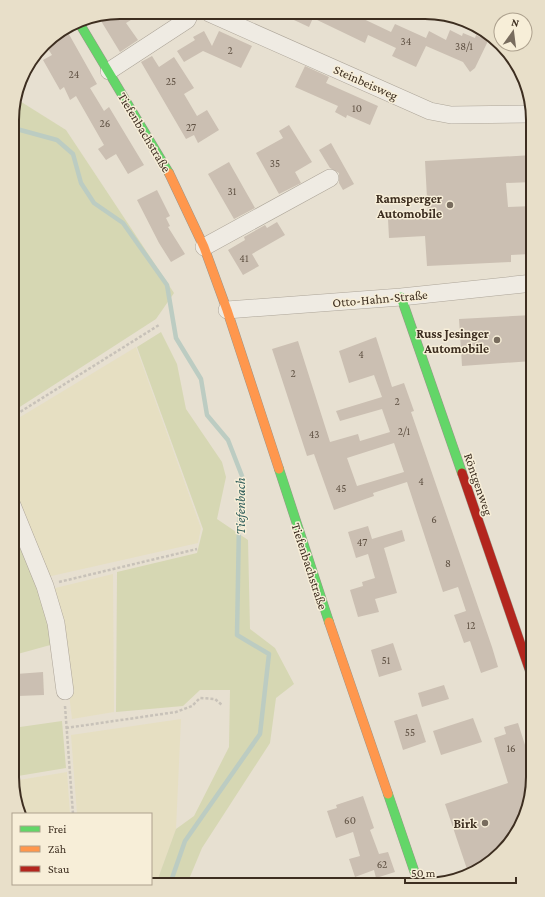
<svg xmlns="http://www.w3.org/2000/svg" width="545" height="897" font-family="'Crimson Pro',serif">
<rect width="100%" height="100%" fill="#e7e0d1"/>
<g fill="#e6dfc2">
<polygon points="136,347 201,528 198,543 47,577 12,486 12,422"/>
<polygon points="113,574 114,712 72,719 61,626 51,589"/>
<polygon points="181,719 176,829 156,884 106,884 151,884 151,814 77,814 71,735"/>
<polygon points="67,772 70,814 19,814 13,781"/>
</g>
<g fill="#d6d7b3">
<polygon points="15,98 66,130 174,293 156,319 12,412 13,106"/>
<polygon points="161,332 177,364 186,409 222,462 226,477 217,519 248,540 250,629 275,648 294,684 276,698 270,743 202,848 187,884 156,884 176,829 194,816 229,747 230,690 200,690 183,706 116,712 117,572 197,553 203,529 137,347"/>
<polygon points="12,514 47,604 54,644 14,655"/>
<polygon points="12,673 20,727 62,721 66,768 12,777"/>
</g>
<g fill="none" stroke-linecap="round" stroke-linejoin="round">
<polyline stroke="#bcccc2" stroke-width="4.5" points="13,128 57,140 73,154 81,183 94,203 123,223 167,285 176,338 201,379 207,415 228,440 242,476 239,524 237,635 269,654 260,734 185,841 170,884"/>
</g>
<g fill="#cbbfb2" fill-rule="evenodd">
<polygon points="120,12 144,12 126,23 138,40 120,52 98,16"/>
<polygon points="279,13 351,13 391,32 395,24 426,38 429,31 446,40 450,30 462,36 463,33 475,38 476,35 488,41 475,68 470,72 463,62 426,46 416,67 392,56 396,48 368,35 365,43 313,18 309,27"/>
<polygon points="66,29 97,84 90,88 104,111 109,107 144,165 128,174 116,154 106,160 98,149 104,145 76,96 70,100 64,87 60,90 43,60 52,55 45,44 49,39"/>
<polygon points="204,31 212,46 219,31 252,46 241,68 203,51 184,62 177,51 195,40 193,37"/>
<polygon points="152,56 159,67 174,57 194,88 184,94 197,116 207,110 219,130 198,143 194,135 186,139 141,62"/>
<polygon points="305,66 329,77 326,83 378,106 370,125 347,115 346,118 335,112 338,106 295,87"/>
<polygon points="289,125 312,162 295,172 301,183 279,194 256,153 283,138 279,131"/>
<polygon points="331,143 354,184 343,190 339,183 339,173 330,168 319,150"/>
<polygon points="533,155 533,182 506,183 508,207 533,206 533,231 529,231 530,254 511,255 511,262 427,266 425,236 389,238 388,219 428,217 425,161"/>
<polygon points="229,162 255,208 234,219 208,174"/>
<polygon points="157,190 170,216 166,218 170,226 168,227 185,254 171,262 159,243 137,200"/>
<polygon points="277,222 285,235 252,254 259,266 243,275 228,250 245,240 244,237 265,225 267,228"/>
<polygon points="533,315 533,361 462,366 459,319"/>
<path d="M376,337L392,387L404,383L414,411L411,412L492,647L498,667L481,673L470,641L464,643L454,615L466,611L458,587L443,592L407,482L373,493L374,496L334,510L314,454L307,456L272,349L298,341L330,442L358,434L360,441L390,432L382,409L340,421L336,411L382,397L374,375L349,383L339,351ZM394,443L404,472L357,486L347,458Z"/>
<polygon points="368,526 372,539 402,530 405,541 384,548 397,593 375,599 379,612 358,617 350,590 363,586 362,582 375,578 368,554 356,558 348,532"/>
<polygon points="393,643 402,670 379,677 371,650"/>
<polygon points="43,672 44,695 18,696 16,674"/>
<polygon points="444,685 449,699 422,707 418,693"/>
<polygon points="417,714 426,742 403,750 394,721"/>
<polygon points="473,718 482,742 441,755 433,731"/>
<polygon points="518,723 533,770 533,784 511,842 469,875 445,804 508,783 494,738 506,734 504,727"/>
<polygon points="363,796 374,828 370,830 379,854 388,852 395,872 376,878 374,870 355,877 349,859 360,856 353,832 336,838 327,811 337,808 336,805"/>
</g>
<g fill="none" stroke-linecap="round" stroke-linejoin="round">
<defs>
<g id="street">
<polyline points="209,13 430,111 451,115 532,114"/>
<polyline points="109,71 187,20 191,12"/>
<polyline points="204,247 330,178"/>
<polyline points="227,310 401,297 533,283"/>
<polyline points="12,505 45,586 56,623 65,691"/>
</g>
<g id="fast">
<polyline points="78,21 169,173"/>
<polyline points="401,297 462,473"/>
<polyline points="279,469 329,622"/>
<polyline points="388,794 419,885"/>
</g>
<g id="slow">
<polyline points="169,173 204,247 227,310 279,469"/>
<polyline points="329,622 388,794"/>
</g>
<polyline id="jam" points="462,473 533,680"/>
</defs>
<use href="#street" stroke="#ada599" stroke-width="18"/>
<use href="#fast" stroke="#9c958a" stroke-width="10"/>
<use href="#slow" stroke="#9c958a" stroke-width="10"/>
<use href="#jam" stroke="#9c958a" stroke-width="10"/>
<g stroke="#c8c2b9" stroke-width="2.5" stroke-dasharray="3 2" stroke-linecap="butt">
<polyline points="12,417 159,325"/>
<polyline points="59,582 197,549"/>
<polyline points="65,706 73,814"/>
<polyline points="66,728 176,712 192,706 200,698 215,699 222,705"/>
</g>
<use href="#street" stroke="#efebe3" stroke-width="17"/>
<use href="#fast" stroke="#63d668" stroke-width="9"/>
<use href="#slow" stroke="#ff974d" stroke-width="9"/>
<use href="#jam" stroke="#b3261e" stroke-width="9"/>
</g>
<g fill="#786c5e" stroke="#f7eed8" stroke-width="1.5">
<circle cx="450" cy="205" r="4"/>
<circle cx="497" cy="340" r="4"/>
<circle cx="485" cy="823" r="4"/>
</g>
<g text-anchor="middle" stroke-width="3" stroke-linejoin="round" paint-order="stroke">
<g font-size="11" fill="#605244">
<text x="406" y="45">34</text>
<text x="464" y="50">38/1</text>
<text x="230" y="54">2</text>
<text x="74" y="78">24</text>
<text x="171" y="85">25</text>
<text x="357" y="112">10</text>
<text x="105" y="127">26</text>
<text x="191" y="131">27</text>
<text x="275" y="167">35</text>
<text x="232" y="195">31</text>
<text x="244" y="262">41</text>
<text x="361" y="358">4</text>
<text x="293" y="377">2</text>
<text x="397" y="405">2</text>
<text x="404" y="435">2/1</text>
<text x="314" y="438">43</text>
<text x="421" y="485">4</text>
<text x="341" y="492">45</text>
<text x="434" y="523">6</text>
<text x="362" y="546">47</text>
<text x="448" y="567">8</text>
<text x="471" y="629">12</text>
<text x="386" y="664">51</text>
<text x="410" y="736">55</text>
<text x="511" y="752">16</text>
<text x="350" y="824">60</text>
<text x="382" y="868">62</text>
</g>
<g font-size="13" fill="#3d2e20" stroke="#f7eed8">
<text transform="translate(366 82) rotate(24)" y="5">Steinbeisweg</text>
<text transform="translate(145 132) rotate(59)" y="5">Tiefenbachstraße</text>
<text transform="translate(380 298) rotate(-5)" y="5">Otto-Hahn-Straße</text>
<text transform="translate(479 484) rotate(71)" y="5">Röntgenweg</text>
<text transform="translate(310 566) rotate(72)" y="5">Tiefenbachstraße</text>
</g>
<g font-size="13" font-weight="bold" fill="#3d2e20" stroke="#f7eed8" text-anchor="end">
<text x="442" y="203">Ramsperger<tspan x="442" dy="15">Automobile</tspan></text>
<text x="489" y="338">Russ Jesinger<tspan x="489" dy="15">Automobile</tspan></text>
<text x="477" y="828">Birk</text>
</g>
<g font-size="14" font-style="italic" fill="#2f5d5a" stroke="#f7eed8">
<text transform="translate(240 506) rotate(-90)" y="5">Tiefenbach</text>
</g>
</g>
<path d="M0 0H545V897H0ZM120 19H425A101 101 0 0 1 526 120V777A101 101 0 0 1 425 878H120A101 101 0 0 1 19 777V120A101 101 0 0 1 120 19Z" fill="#e8dfc9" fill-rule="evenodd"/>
<path fill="none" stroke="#3d2e20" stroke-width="2" d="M120 19H425A101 101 0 0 1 526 120V777A101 101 0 0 1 425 878H120A101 101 0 0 1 19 777V120A101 101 0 0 1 120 19Z"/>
<rect x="12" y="813" width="140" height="72" fill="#f7eed8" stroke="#ada18e"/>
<rect x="20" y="826" width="20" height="6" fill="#63d668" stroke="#ada18e"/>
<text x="48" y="833" font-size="12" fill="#3d2e20">Frei</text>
<rect x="20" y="846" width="20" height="6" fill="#ff974d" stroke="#ada18e"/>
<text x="48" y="853" font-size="12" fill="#3d2e20">Zäh</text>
<rect x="20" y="866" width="20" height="6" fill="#b3261e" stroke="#ada18e"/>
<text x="48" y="873" font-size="12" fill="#3d2e20">Stau</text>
<g transform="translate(513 32) rotate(14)"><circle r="19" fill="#f7eed8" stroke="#ada18e"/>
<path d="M0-3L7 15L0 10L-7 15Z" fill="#786c5e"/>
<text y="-6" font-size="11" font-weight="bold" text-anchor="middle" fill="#3d2e20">N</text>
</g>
<path d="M405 877v6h111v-6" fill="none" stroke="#3d2e20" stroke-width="2"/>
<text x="411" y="877" font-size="12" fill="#3d2e20" stroke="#f7eed8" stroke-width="3" paint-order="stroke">50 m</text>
</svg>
